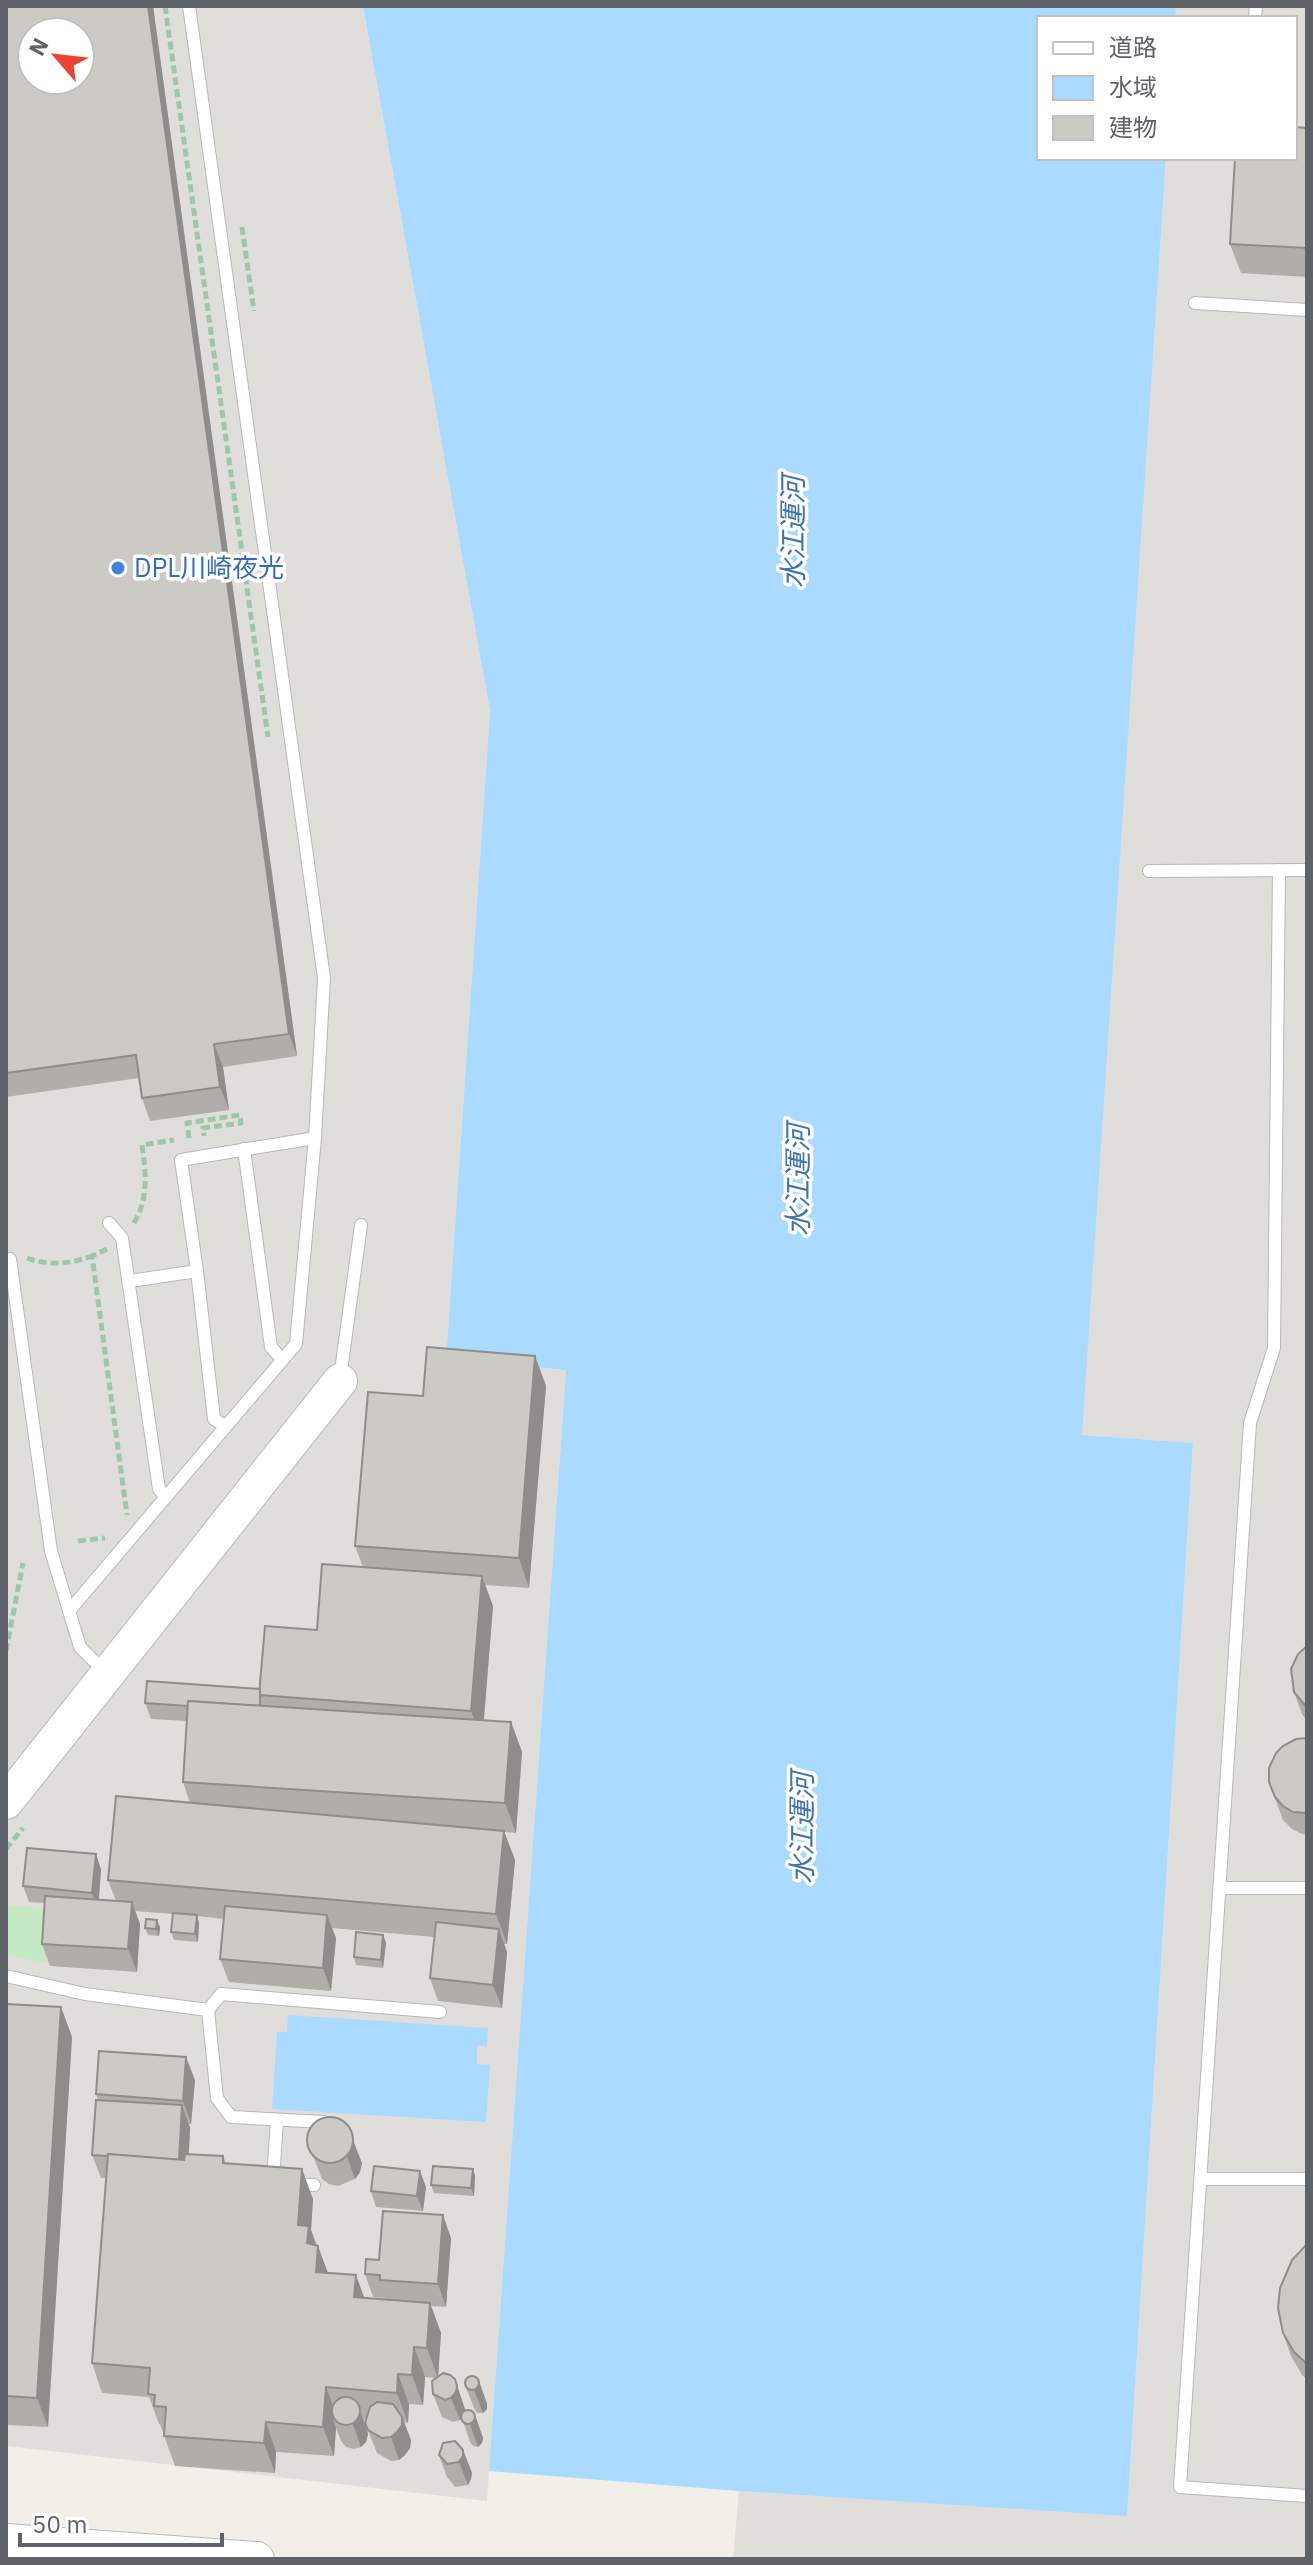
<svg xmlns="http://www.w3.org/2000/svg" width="1313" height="2565" font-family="'IBM Plex Sans','Noto Sans JP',sans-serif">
<rect width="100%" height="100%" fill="#f1efe8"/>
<g fill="#e0deda" fill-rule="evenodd">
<path d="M6,6H363L490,711L446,1359L566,1370L487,2501L6,2446ZM32,32H80V80H32Z"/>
<polygon points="1176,6 1307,6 1307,2559 733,2559 739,2491 1127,2515 1193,1443 1081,1435 1166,158 1295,158 1295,18 1175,18"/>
</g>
<polygon fill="#c5e8c5" points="6,1905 53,1909 46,1963 6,1955"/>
<g fill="#aadaff">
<polygon points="363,6 1176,6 1175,18 1039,18 1039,158 1166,158 1082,1435 1193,1443 1127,2516 739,2491 489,2471 566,1370 446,1359 490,711"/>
<polygon points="288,2015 488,2028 487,2046 477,2046 477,2064 490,2065 486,2122 272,2109 277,2032 287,2032"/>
</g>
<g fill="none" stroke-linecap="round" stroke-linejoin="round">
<defs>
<g id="lane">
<polyline points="1255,18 1256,6"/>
<polyline points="1195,303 1307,310"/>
<polyline points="1279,870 1274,1348 1250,1423 1180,2487 1307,2496"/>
<polyline points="1149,871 1307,870"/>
<polyline points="244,1149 271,1347 282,1359"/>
<polyline points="109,1223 122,1238 159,1489 166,1497"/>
<polyline points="10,1259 51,1551 80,1647 105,1672"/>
<polyline points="197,1271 214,1419 225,1426"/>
<polyline points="130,1281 197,1271 181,1160 315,1138"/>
<polyline points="340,1378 361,1225"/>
<polyline points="69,1611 296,1344 315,1138 324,978 189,6"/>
<polyline points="1221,1888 1307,1888"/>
<polyline points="6,1976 85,1994 208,2010 221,1994 440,2012"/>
<polyline points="208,2010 217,2098 231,2117 323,2122"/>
<polyline points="1201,2179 1307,2179"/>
<polyline points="273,2180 277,2120"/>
<polyline points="293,2184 314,2185"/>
</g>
<g id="secondary">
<polyline points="6,1802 340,1381"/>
<polyline points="6,2541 257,2559"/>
</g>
</defs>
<use href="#lane" stroke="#b5b8bc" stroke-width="14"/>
<use href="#secondary" stroke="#b6babf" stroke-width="36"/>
<g stroke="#9cc7a9" stroke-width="5" stroke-dasharray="8 4" stroke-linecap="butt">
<polyline points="165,6 268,737"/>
<polyline points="242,227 254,311"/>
<polyline points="189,1138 187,1123 240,1115 241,1123 203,1128 204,1136"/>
<path d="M134,1223C149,1197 146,1173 142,1145L174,1140"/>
<polyline points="107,1249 92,1256 127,1515"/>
<path d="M27,1258C49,1266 70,1264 92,1256"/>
<polyline points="78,1541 105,1538"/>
<polyline points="6,1651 23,1563"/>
<polyline points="6,1849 23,1828"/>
</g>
<use href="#lane" stroke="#fff" stroke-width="12"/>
<use href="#secondary" stroke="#fff" stroke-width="34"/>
</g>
<g fill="#afaea9">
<polygon points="6,6 153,6 297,1056 223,1067 229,1110 150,1121 142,1098 139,1078 6,1097"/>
<polygon points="1307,128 1307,277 1241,273 1230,244"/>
<polygon points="535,1356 546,1386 529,1588 485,1585 493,1606 484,1720 511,1722 522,1752 516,1833 504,1832 515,1860 507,1944 504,1944 507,1952 502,2008 438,2001 430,1978 434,1937 332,1928 336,1938 331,1991 229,1982 220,1959 224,1919 197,1916 199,1923 198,1942 174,1940 171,1932 173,1914 135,1911 140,1924 137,1972 50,1966 42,1944 44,1903 29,1902 23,1886 96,1854 101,1870 99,1899 116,1901 108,1880 190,1803 183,1782 187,1721 151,1719 145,1703 260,1689 317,1630 363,1567 355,1546 423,1396"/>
<polygon points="1307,1646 1307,1721 1302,1714 1294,1692"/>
<polygon points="1307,1738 1307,1835 1302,1834 1292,1829 1283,1820 1269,1782"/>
<polygon points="160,1927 159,1936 148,1935 145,1928"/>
<polygon points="383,1935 386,1943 383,1968 356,1965 354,1957"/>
<polygon points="6,2004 61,2007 72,2037 48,2427 6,2425"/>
<polygon points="195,2080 191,2124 189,2124 190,2128 189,2154 223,2156 226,2163 313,2199 311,2230 328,2273 365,2298 387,2300 386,2298 373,2297 365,2274 379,2260 451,2238 446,2307 431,2306 441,2333 438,2377 465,2409 465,2412 475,2415 483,2438 482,2443 478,2447 473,2446 470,2442 462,2418 460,2420 453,2422 442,2417 433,2394 437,2378 425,2377 423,2405 409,2404 408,2423 404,2422 411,2440 410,2448 405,2455 399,2460 391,2461 377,2453 365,2423 366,2420 364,2419 368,2434 366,2442 361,2447 354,2449 346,2447 341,2441 336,2428 334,2456 276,2452 275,2473 175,2466 160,2424 159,2424 149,2397 102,2393 92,2363 106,2178 101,2178 92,2155 98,2100 96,2094"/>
<polygon points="307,2140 362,2163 360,2172 355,2179 338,2186 329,2184 322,2179"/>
<polygon points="473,2169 475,2176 474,2196 434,2193 431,2185"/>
<polygon points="426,2187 423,2211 376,2207 371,2191"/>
<polygon points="1307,2244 1307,2379 1302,2375 1291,2356 1283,2333"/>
<polygon points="479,2381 487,2404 487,2409 483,2413 477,2413 474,2408 465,2385"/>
<polygon points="463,2450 472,2473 471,2479 468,2485 455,2487 447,2477 439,2455"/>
</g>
<g fill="#8f8d8a">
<polygon points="148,6 153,6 297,1056 289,1034"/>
<polygon points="214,1044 223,1067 229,1110 220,1087"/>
<polygon points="535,1356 546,1386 529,1588 519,1558"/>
<polygon points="482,1576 493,1606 482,1741 471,1711"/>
<polygon points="511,1722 522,1752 516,1833 505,1803"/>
<polygon points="504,1831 515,1860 507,1944 496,1914"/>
<polygon points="96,1854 101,1870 98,1908 92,1893"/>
<polygon points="132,1902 140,1924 137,1972 128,1949"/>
<polygon points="197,1915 199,1923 198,1942 195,1934"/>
<polygon points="327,1915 336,1938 331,1991 323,1968"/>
<polygon points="157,1920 160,1927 159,1936 156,1929"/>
<polygon points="499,1929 507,1952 502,2008 493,1985"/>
<polygon points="383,1935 386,1943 383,1968 381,1960"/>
<polygon points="61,2007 72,2037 48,2427 37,2398"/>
<polygon points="186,2057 195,2080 191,2124 183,2101"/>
<polygon points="182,2105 190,2128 187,2183 179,2160"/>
<polygon points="353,2140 362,2163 360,2172 355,2179 347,2156"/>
<polygon points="302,2169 313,2199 311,2230 318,2251 318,2246 329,2276 316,2272 298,2225"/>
<polygon points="473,2169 475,2176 474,2196 471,2188"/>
<polygon points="420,2171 426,2187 423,2211 417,2196"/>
<polygon points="443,2215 451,2238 446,2307 438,2284"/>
<polygon points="356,2275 367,2305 354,2297"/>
<polygon points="430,2303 441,2333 438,2378 427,2348"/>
<polygon points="414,2347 425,2377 423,2405 412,2375"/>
<polygon points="398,2374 409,2404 408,2423 397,2393"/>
<polygon points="455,2379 465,2409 464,2415 460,2420 451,2398"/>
<polygon points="479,2381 487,2404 487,2409 483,2413 474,2390"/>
<polygon points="326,2387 337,2417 333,2419 336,2428 334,2456 323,2427"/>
<polygon points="358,2404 368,2434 366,2442 361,2447 353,2424"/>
<polygon points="475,2415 483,2438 482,2443 478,2447 470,2424"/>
<polygon points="402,2417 411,2440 410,2448 405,2455 399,2460 391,2437"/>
<polygon points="266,2422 276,2452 275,2473 264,2443"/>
<polygon points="463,2450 472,2473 471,2479 468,2485 459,2462"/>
</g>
<g fill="#cccac5" stroke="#8f8d8a" stroke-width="2" fill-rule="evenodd">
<path d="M6,6H148L289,1034L214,1044L220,1087L142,1098L136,1055L6,1073ZM32,32H80V80H32Z"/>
<polygon points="1295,127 1307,128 1307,248 1230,244 1235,158 1295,158"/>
<polygon points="427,1347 535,1356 519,1558 355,1546 368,1392 423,1396"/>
<polygon points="322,1564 482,1576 471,1711 259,1695 265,1626 317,1630"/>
<polygon points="1307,1646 1307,1708 1294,1692 1291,1669 1298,1654"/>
<polygon points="147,1681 260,1689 260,1706 188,1701 188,1706 145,1703"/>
<polygon points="188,1701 511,1722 505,1803 183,1782"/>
<polygon points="1307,1738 1307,1813 1293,1812 1283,1806 1275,1797 1269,1782 1269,1768 1276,1753 1283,1746 1296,1739"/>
<polygon points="116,1796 504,1831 496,1914 108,1880"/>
<polygon points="27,1848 96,1854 92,1893 23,1886"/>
<polygon points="45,1896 132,1902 128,1949 42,1944"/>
<polygon points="225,1906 327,1915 323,1968 220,1959"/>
<polygon points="173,1913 197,1915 195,1934 171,1932"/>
<polygon points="146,1919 157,1920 156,1929 145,1928"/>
<polygon points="436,1922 499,1929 493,1985 430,1978"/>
<polygon points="356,1932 383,1935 381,1960 354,1957"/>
<polygon points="6,2004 61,2007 37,2398 6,2396"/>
<polygon points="99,2051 186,2057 183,2101 96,2094"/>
<polygon points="96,2100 182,2105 179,2160 108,2154 108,2156 92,2155"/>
<circle cx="330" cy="2140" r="23"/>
<polygon points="108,2154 184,2160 185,2154 223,2156 223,2163 302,2169 298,2225 309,2226 307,2243 318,2246 316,2272 356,2275 354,2297 430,2303 427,2348 414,2347 412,2375 398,2374 397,2393 326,2387 323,2427 266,2422 264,2443 164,2436 166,2407 154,2406 155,2395 148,2394 150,2368 92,2363"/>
<polygon points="374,2166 420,2171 417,2196 371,2191"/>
<polygon points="433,2166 473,2169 471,2188 431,2185"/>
<polygon points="383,2211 443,2215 438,2284 380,2280 380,2275 365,2274 366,2259 379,2260"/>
<polygon points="1307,2244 1307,2364 1294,2352 1283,2333 1278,2308 1280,2288 1292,2260"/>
<polygon points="443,2373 450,2375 455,2379 457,2386 456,2392 451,2398 445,2400 433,2394 432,2381"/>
<circle cx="472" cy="2383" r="7"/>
<circle cx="346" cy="2411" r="14"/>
<polygon points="377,2402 393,2404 402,2417 402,2425 397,2432 391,2437 382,2438 368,2430 365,2423 370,2407"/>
<circle cx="468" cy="2417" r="7"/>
<polygon points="455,2441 463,2450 463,2456 459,2462 447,2464 439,2455 443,2443"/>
</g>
<circle fill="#3f7fe0" stroke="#fff" stroke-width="3" cx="118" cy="568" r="8"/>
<g text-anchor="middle" stroke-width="7" stroke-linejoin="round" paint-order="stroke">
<g font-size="26" fill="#366cbe" stroke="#fff" text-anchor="start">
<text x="134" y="577">DPL川崎夜光</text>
</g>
<g font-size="28" font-style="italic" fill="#4174aa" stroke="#fff">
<text transform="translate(793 532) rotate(-90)" y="10">水江運河</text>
<text transform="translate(798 1180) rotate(-90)" y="10">水江運河</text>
<text transform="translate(802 1828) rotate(-90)" y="10">水江運河</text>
</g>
</g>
<rect width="1313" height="2565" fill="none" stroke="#5f6368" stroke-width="16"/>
<rect x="1037" y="16" width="260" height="144" fill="#ffffff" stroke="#bfc1c3" stroke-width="2"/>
<rect x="1053" y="42" width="40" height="12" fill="#ffffff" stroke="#bfc1c3" stroke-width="2"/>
<text x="1109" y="56" font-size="24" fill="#5f6368">道路</text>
<rect x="1053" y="76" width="40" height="24" fill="#aadaff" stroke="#bfc1c3" stroke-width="2"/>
<text x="1109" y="96" font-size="24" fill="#5f6368">水域</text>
<rect x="1053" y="116" width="40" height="24" fill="#cccac5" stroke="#bfc1c3" stroke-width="2"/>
<text x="1109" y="136" font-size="24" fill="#5f6368">建物</text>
<g transform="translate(56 56) rotate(298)"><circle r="38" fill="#ffffff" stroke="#bfc1c3" stroke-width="2"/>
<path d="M0-6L14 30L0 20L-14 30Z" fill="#ea4335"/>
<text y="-12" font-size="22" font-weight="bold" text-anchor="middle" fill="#5f6368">N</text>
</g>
<path d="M20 2533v12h202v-12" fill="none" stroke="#5f6368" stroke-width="4"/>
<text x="32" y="2533" font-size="24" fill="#5f6368" stroke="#ffffff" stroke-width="6" paint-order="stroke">50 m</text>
</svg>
